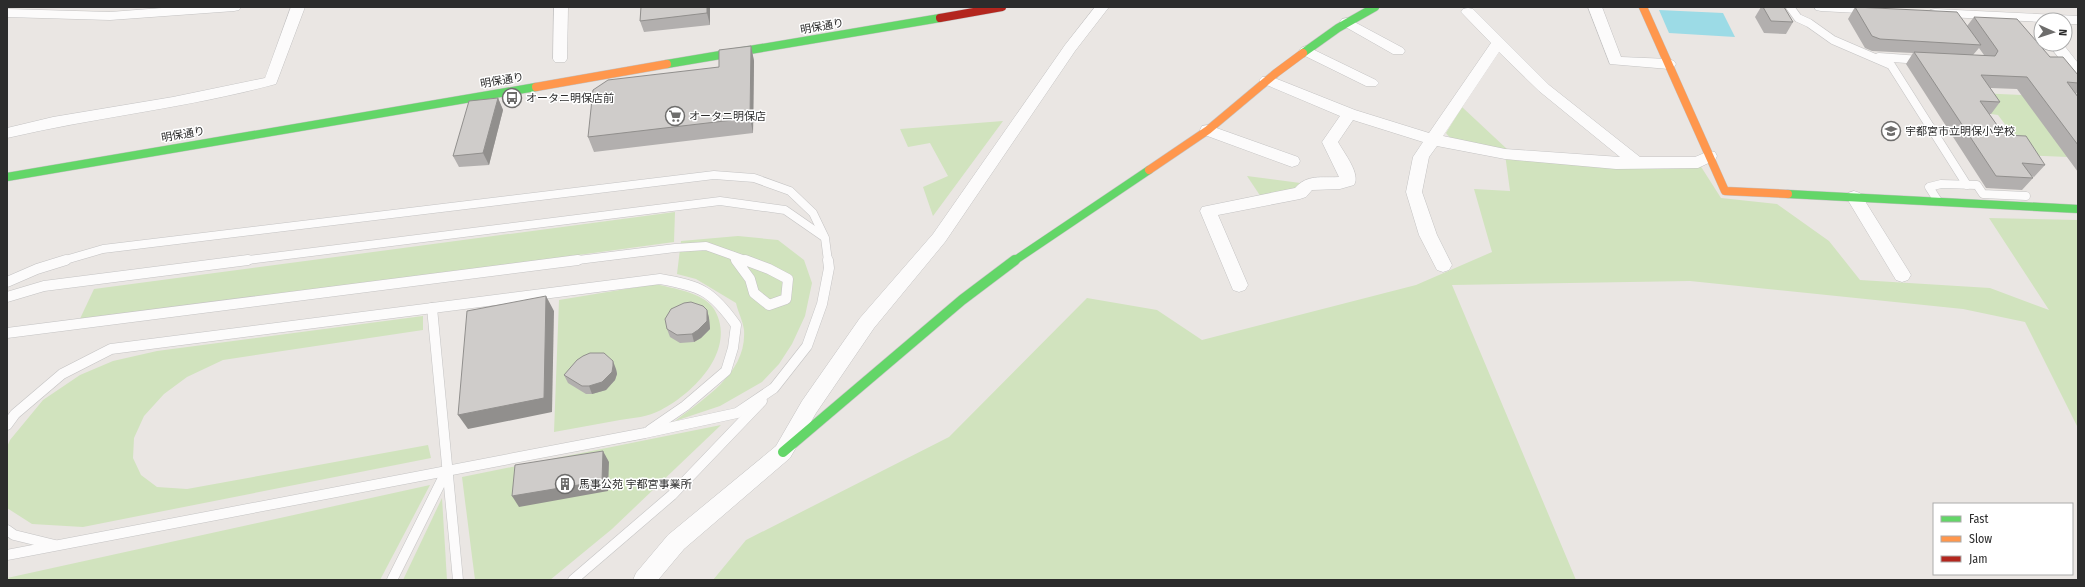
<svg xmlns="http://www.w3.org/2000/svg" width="2085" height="587" font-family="'Fira Sans Condensed','Noto Sans JP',sans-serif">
<rect width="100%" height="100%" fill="#eae6e3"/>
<g fill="#d1e3be">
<polygon points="1977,93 2022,95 2068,157 2020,155 2013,135 1998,115 1991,114"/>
<polygon points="1462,107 1508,150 1452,140 1446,133"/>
<polygon points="1003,121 933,216 923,187 948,176 930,143 908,147 900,129"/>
<polygon points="1505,154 1698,162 1721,198 1777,204 1829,241 1860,280 1990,288 2049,310 1989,218 2078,220 2078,428 2025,322 1963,309 1690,281 1452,285 1576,580 713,580 746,540 949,437 1087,298 1157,310 1202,340 1416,285 1492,252 1474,189 1510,191"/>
<polygon points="1247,176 1308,184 1263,200"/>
<polygon points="675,212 674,242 78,323 94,289"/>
<path d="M738,236L778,240L804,260L812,283L805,316L792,344L779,364L762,382L720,406L675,421C705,398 747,373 744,330C743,321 738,312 736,303L696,279L677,274L681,241Z"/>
<path d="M656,284C674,289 703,292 714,309C738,349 694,393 661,410C648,417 633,418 620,420C598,424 576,428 554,432L559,300Z"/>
<polygon points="423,316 423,330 223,360 187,377 164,394 144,416 134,438 133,458 141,475 157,487 187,489 428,445 431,458 83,527 32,524 7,508 7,447 10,440 43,400 80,375 113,361 157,351"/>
<polygon points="721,425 612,529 550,580 475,580 462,477"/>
<polygon points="430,485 380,580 7,580 7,578"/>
<polygon points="442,498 447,580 403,580"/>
</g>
<polygon fill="#9cdbe6" points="1659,10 1723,13 1735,37 1669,33"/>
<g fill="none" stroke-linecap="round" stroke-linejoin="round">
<defs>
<g id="lane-far1">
<polyline points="1790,7 1798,18 1809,23 1833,40 1891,65 1967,185"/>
<polyline points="1879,57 1920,60"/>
<polyline points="1938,201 1929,187 1941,184 1977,185 1983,194 2026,196"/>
<polyline points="733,256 737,261"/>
<polyline points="62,261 103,249 714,175 754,178 790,191 813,213 825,238 828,261"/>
<polyline points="240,261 720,201 785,210 824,237"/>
<polyline points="570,261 675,248 706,246 748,261"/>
</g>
<g id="lane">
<polyline points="736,260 750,279 754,293 769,305 786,299 788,279 769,269 745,260"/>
<polyline points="7,282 37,269 66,260"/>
<polyline points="7,297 44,286 248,260"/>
<polyline points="432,308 458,580"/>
<polyline points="7,333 578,260"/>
<path d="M7,425L15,414L62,374L111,349L660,279C701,286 712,291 736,325L733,348L726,371L685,406L650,430"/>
<polyline points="7,530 14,535 55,545"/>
<polyline points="7,555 645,433 737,413 774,388 807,346 822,304 829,268 828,260"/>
<polyline points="392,580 446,472"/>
<polyline points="573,580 672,495 762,401"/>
</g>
<g id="street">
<polygon points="175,7 241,7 239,10 234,11 110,20 7,17 7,9 110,12"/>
<path d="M291,7H305L276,84C188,108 96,117 7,138V128L53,117L173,97L265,78Z"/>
<polygon points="554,7 568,7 567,59 565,62 555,62 553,59"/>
<polygon points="1095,7 1109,7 1075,51 945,242 874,328 816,413 790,458 684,549 658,580 633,580 636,573 668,535 776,446 802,401 860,318 933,234 1065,45"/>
<polygon points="1588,7 1602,7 1621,57 1669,59 1674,61 1676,64 1674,67 1669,69 1610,64"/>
<polygon points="1814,7 1882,7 1884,10 1882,13 1877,14 1821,11 1816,10"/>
<path d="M1468,8L1473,9L1549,85L1640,157H1695L1709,151L1715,152L1717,156L1715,160L1698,168L1616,169L1505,159L1437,146L1429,157L1422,192L1437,235L1452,265L1449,270L1443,272L1437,270L1419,235L1406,192L1413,157L1423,142L1353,120L1338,142C1344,153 1361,174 1354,185L1340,189L1312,190L1306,197L1300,199L1218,215L1248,285L1245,290L1239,292L1233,290L1200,211L1202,207L1295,188C1307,174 1321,178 1339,177L1322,142L1340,116L1262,83L1259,80L1262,77H1272L1355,110L1429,133L1491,43L1461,12L1463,9ZM1499,52L1539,91L1620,157L1505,149L1443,136Z"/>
<polygon points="1935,9 2078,16 2078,24 2065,24 2065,20 2041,20 2041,22 1930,16 1928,13 1930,10"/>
<polygon points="1347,18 1403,48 1405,51 1403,54 1393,54 1342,25 1340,22 1342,19"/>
<polygon points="2048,44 2063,44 2078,63 2078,78 2073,76"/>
<polygon points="1306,46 1376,80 1379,83 1376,86 1366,86 1301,54 1299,51 1301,48"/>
<polygon points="1208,125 1298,157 1300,161 1298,165 1292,167 1202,134 1200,130 1202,126"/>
<polygon points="1854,191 1860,193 1908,270 1911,275 1908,280 1902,282 1896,280 1846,197 1848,193"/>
</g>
<g id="fast-far1">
<polyline points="1303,53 1338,28 1375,7"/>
<polyline points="667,64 940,18"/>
<polyline points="7,177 536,87"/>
<polyline points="1788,194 2078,209"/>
<polyline points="1014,261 1149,170"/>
</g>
<polyline id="fast" points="783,452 962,300 1015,260"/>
<g id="slow">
<polyline points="1643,7 1725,191 1788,194"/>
<polyline points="536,87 667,64"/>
<polyline points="1149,170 1208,130 1276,73 1303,53"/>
</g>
<polyline id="jam" points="940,18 1002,7"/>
</defs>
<use href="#lane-far1" stroke="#c4c3c3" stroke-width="9"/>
<use href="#lane" stroke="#c4c3c3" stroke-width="11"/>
<use href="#street" stroke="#c4c3c3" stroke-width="1"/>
<use href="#fast-far1" stroke="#c4c3c3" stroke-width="9"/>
<use href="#fast" stroke="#c4c3c3" stroke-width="11"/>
<use href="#slow" stroke="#c4c3c3" stroke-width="9"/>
<use href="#jam" stroke="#c4c3c3" stroke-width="9"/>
<use href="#lane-far1" stroke="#fcfbfb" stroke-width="8"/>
<use href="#lane" stroke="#fcfbfb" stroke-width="10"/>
<use href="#street" fill="#fcfbfb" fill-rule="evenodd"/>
<use href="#fast-far1" stroke="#63d668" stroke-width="8"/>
<use href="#fast" stroke="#63d668" stroke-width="10"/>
<use href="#slow" stroke="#ff974d" stroke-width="8"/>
<use href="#jam" stroke="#b3261e" stroke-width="8"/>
</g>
<g fill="#b2afae" fill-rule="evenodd">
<polygon points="641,7 710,7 710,25 644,32 640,21"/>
<polygon points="1761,7 1784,7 1793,22 1786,34 1764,33 1755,17"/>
<path d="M1855,7L1967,26L1974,17L2050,57L2078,75V91L2076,94L2078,97V172L2017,89L1990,88L2000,102L1991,114H1989L2004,135L2045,165L2034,177L2031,176L2033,178L2022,190L1986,188L1906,64L1913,53L1872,51L1865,48L1848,19ZM1979,48L1984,55H1973Z"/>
<polygon points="751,46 754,61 753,133 594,152 588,137 719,67"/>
<polygon points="498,98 503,110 489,165 459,167 453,156"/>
<polygon points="707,310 709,318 710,329 701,338 694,342 680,343 670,337 667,329"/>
<polygon points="616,369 617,374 615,380 606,390 592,394 586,394 568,383 564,375"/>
</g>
<g fill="#918f8d">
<polygon points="707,7 710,7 710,25 707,13"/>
<polygon points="751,46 754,61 753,133 750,118"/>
<polygon points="498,98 503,110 489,165 483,153"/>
<polygon points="546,296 554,311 552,412 468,429 458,415"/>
<polygon points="707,310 709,318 710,329 701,338 694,342 692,334"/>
<polygon points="613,361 616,369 617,374 615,380 606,390 592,394 589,386"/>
<polygon points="603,451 609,462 608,491 519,507 512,496"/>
</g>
<g fill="#cfccca" stroke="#918f8d">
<polygon points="641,7 707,7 707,13 640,21"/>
<polygon points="1763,7 1784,7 1793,22 1771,21"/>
<polygon points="1855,7 1957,12 1981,45 1880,39 1872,36"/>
<polygon points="1974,17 2017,19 2050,57 2063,57 2078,75 2078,83 2067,82 2078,97 2078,145 2027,77 1981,75 2000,102 1980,101 2004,135 2026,136 2045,165 2022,163 2033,178 1996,176 1914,52 1995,56 1998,51 1996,48"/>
<polygon points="751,46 750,118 588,137 593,90 608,80 719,67 719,50"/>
<polygon points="498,98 483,153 453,156 469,101"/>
<polygon points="546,296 544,398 458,415 467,311"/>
<polygon points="691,302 703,306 707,310 707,321 698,330 692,334 677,335 667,329 665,319 671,309 684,303"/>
<polygon points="590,353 604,353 613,361 613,366 612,372 602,382 589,386 582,386 564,375 577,360 583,356"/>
<polygon points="603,451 602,481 512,496 515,465"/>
</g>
<defs>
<symbol id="bus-ring" viewBox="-11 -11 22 22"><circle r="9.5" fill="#fff" stroke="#6e6d6c" stroke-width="1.5"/><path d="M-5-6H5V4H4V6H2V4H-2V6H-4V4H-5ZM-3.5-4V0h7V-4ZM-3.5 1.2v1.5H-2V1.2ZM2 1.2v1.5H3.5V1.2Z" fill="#6e6d6c"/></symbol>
<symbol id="supermarket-ring" viewBox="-11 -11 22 22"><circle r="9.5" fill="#fff" stroke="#6e6d6c" stroke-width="1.5"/><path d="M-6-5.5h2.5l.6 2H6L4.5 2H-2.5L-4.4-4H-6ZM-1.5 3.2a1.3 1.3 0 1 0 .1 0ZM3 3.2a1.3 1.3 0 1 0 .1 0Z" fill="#6e6d6c"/></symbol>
<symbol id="school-ring" viewBox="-11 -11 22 22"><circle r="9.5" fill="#fff" stroke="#6e6d6c" stroke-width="1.5"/><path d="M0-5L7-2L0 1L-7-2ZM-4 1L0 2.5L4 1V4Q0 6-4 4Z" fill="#6e6d6c"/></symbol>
<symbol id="building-ring" viewBox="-11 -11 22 22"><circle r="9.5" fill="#fff" stroke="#6e6d6c" stroke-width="1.5"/><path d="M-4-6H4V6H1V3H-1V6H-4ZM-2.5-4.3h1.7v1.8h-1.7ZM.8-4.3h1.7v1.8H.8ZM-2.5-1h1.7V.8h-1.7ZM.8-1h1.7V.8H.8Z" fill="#6e6d6c"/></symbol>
</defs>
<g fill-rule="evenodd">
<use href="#bus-ring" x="501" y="87" width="22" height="22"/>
<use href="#supermarket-ring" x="664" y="105" width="22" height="22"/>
<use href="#school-ring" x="1880" y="120" width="22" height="22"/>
<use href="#building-ring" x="554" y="473" width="22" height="22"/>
</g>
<g text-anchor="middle" stroke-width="3" stroke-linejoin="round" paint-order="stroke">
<g font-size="11" fill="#2c2c2c" stroke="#fff">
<text transform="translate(822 26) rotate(-10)" y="4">明保通り</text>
<text transform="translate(502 80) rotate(-10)" y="4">明保通り</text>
<text transform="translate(183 134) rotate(-10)" y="4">明保通り</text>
</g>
<g font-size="11" fill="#2c2c2c" stroke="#fff" text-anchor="start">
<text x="526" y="102">オータニ明保店前</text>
<text x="689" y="120">オータニ明保店</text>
<text x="1905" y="135">宇都宮市立明保小学校</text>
<text x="579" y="488">馬事公苑 宇都宮事業所</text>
</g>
</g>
<rect width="2085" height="587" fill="none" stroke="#2c2c2c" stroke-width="16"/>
<rect x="1933" y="503" width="140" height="72" fill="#ffffff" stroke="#ababab"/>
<rect x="1941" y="516" width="20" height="6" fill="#63d668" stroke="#ababab"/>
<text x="1969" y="523" font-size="12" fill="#2c2c2c">Fast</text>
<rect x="1941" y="536" width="20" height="6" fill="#ff974d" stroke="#ababab"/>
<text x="1969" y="543" font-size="12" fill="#2c2c2c">Slow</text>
<rect x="1941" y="556" width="20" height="6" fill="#b3261e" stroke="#ababab"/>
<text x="1969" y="563" font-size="12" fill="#2c2c2c">Jam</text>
<g transform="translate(2053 32) rotate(93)"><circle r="19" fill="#ffffff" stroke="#ababab"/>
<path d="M0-3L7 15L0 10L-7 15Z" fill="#6e6d6c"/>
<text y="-6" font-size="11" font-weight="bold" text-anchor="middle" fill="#2c2c2c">N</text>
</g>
</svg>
